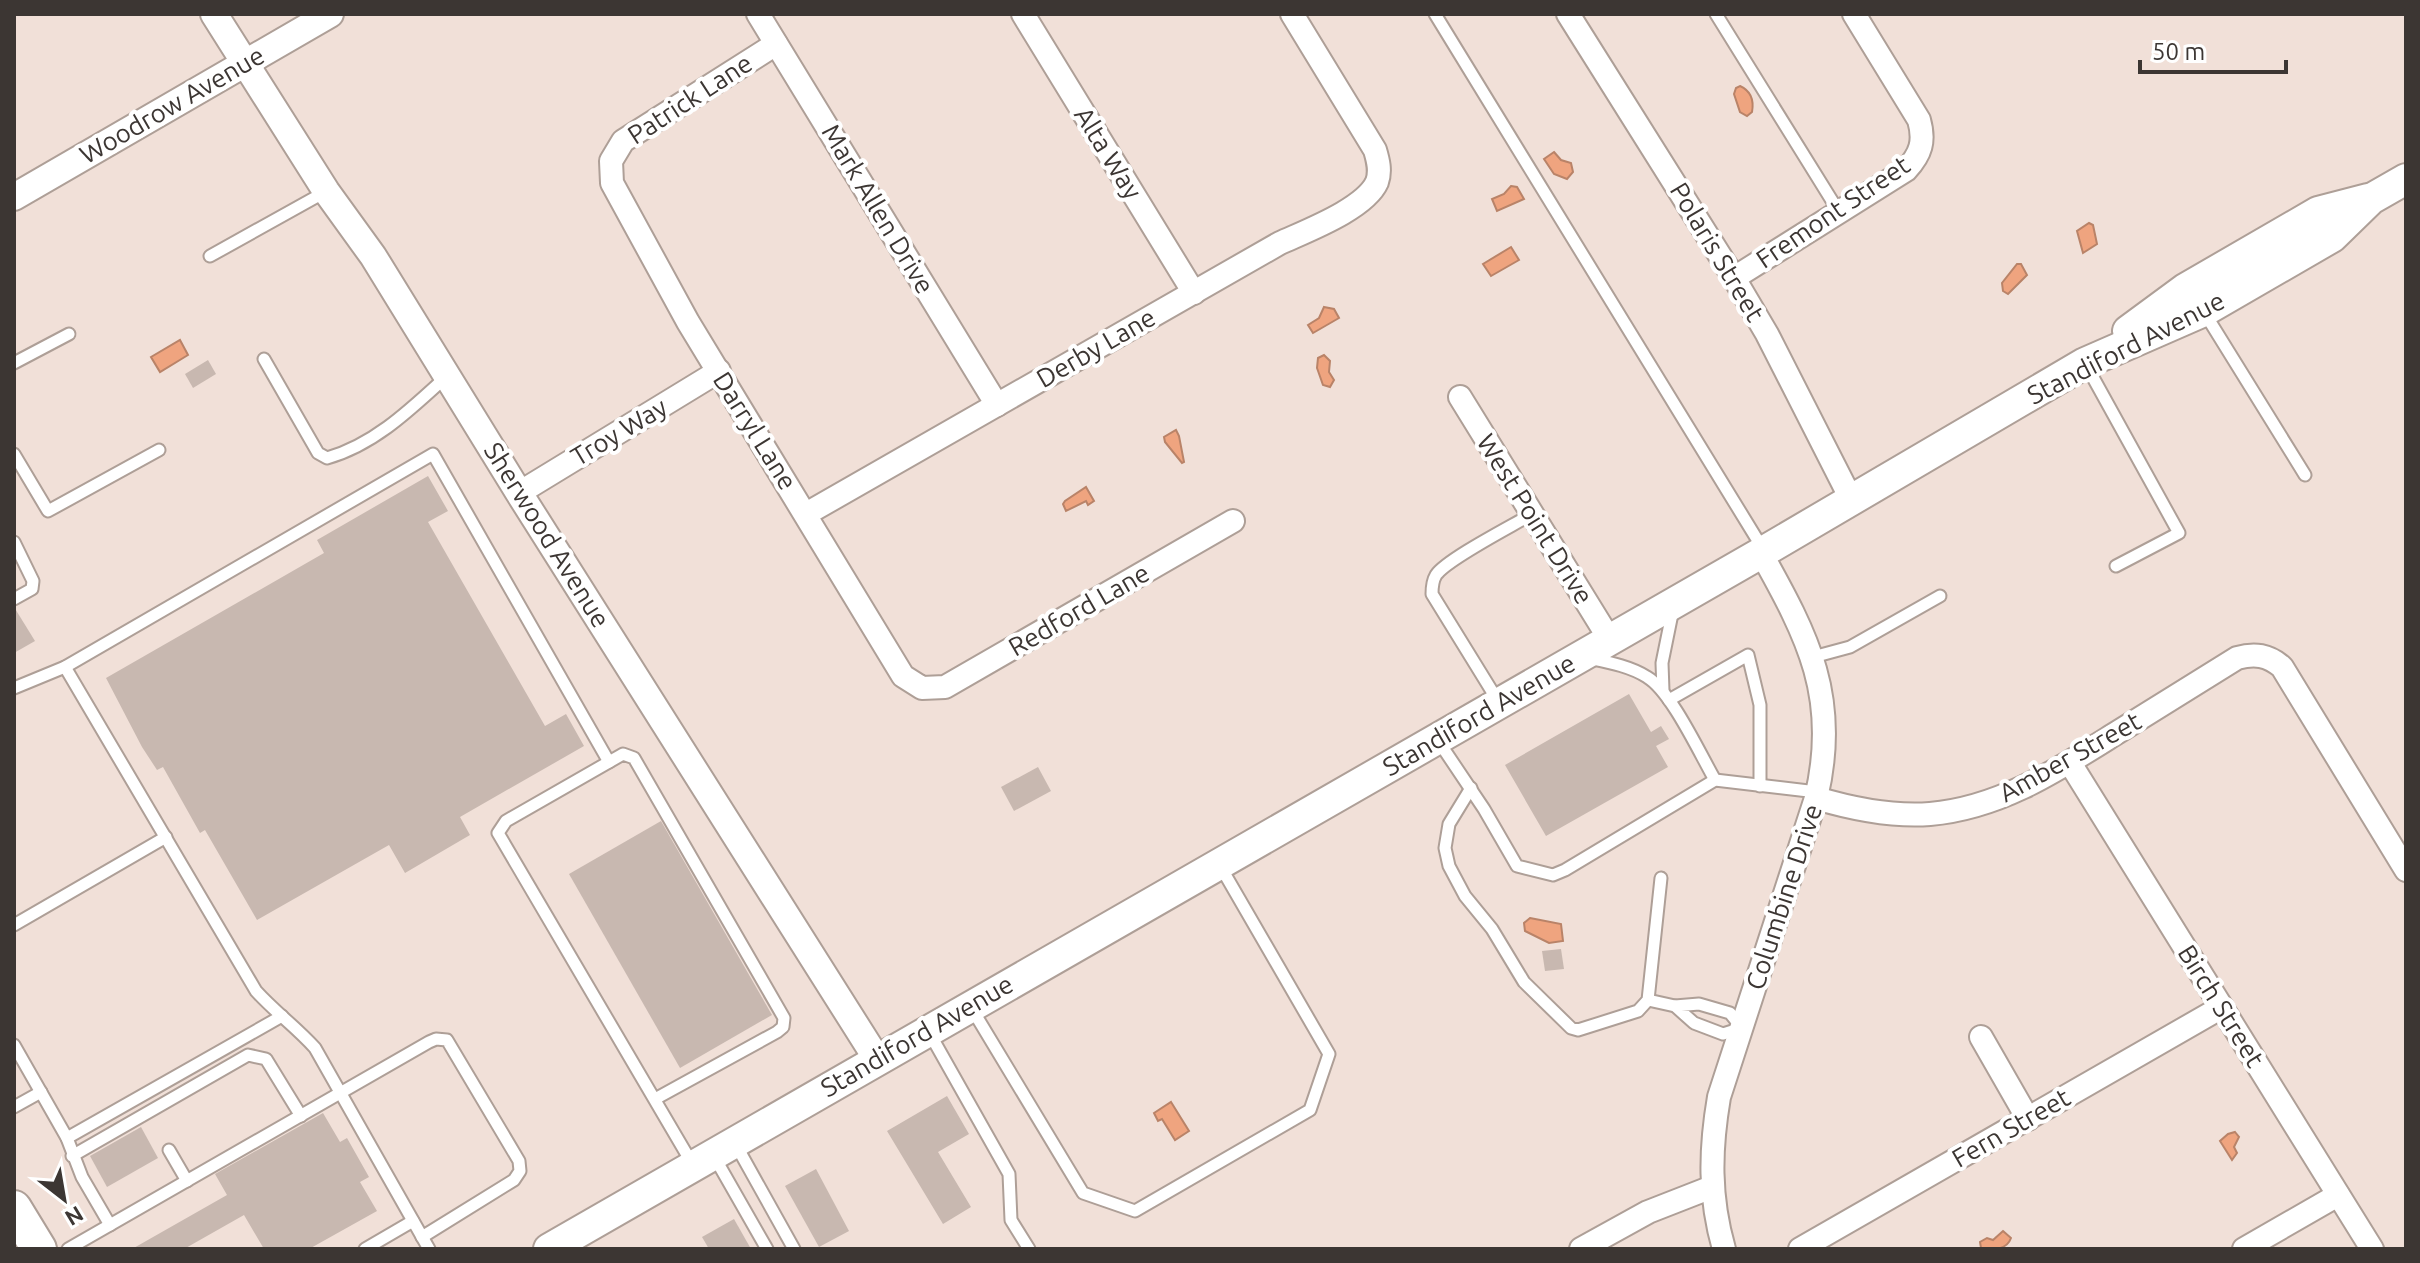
<svg xmlns="http://www.w3.org/2000/svg" width="2420" height="1263" font-family="Ubuntu,sans-serif">
<rect width="100%" height="100%" fill="#f1e0d8"/>
<g fill="#efa47f" stroke="#b98368" stroke-width="2">
<path d="M1740,86C1751,91 1754,101 1752,112L1747,116L1740,112L1734,94L1736,88Z"/>
<polygon points="1554,152 1561,160 1571,163 1573,172 1567,179 1554,174 1544,159"/>
<polygon points="1511,186 1517,187 1524,199 1497,211 1492,199 1504,194"/>
<polygon points="2089,223 2093,225 2097,244 2083,253 2077,231"/>
<polygon points="1511,247 1519,260 1491,276 1483,264"/>
<polygon points="2017,264 2021,264 2027,275 2008,294 2003,291 2002,283"/>
<polygon points="1324,307 1334,309 1339,318 1313,333 1308,325 1319,318"/>
<polygon points="180,340 188,355 160,372 151,357"/>
<polygon points="1324,355 1330,361 1329,372 1334,380 1330,387 1323,385 1317,368 1318,358"/>
<polygon points="1176,430 1179,436 1184,462 1182,463 1165,442 1164,437"/>
<polygon points="1086,487 1094,501 1088,505 1086,501 1066,511 1063,504 1065,501"/>
<polygon points="1530,918 1561,924 1563,941 1549,943 1525,931 1524,923"/>
<polygon points="1171,1102 1189,1131 1175,1140 1162,1119 1158,1121 1154,1113"/>
<polygon points="2235,1132 2239,1137 2234,1147 2237,1153 2232,1160 2220,1141 2228,1134"/>
<path d="M2003,1231L2011,1238C2007,1250 1992,1251 1981,1248L1980,1242L1987,1238L1993,1240Z"/>
</g>
<g fill="#c8b8b0">
<polygon points="208,360 216,374 193,388 185,374"/>
<polygon points="428,476 448,511 428,522 545,726 566,714 584,746 460,817 470,835 405,873 389,845 257,920 205,830 200,833 163,767 157,770 142,747 106,678 324,553 317,540"/>
<polygon points="14,607 35,641 14,653"/>
<polygon points="1629,694 1651,732 1661,726 1669,739 1656,746 1668,767 1546,836 1505,765"/>
<polygon points="1038,767 1051,791 1014,811 1001,787"/>
<polygon points="661,821 772,1015 680,1068 569,874"/>
<polygon points="1561,949 1564,969 1545,971 1542,951"/>
<polygon points="947,1096 969,1134 938,1152 971,1207 943,1224 887,1131"/>
<polygon points="323,1113 340,1142 347,1138 369,1177 360,1182 377,1211 309,1249 264,1249 244,1215 184,1249 132,1249 227,1195 215,1174"/>
<polygon points="141,1127 158,1158 107,1187 90,1156"/>
<polygon points="816,1169 849,1231 819,1247 785,1186"/>
<polygon points="734,1219 751,1249 709,1249 702,1237"/>
</g>
<g fill="none" stroke-linecap="round" stroke-linejoin="round">
<defs>
<g id="service">
<polyline points="1435,14 1763,549"/>
<polyline points="1716,14 1839,212"/>
<polyline points="210,256 325,192"/>
<polyline points="2204,312 2305,475"/>
<path d="M264,359L318,453L327,458C374,445 411,409 447,376"/>
<polyline points="14,363 69,334"/>
<polyline points="2085,363 2179,533 2116,566"/>
<polyline points="14,454 48,511 159,450"/>
<polyline points="14,542 33,581 32,589 14,599"/>
<polyline points="1813,657 1850,647 1940,596"/>
<path d="M1588,658C1607,662 1630,666 1647,677C1671,691 1700,754 1715,780"/>
<path d="M65,667L256,991C275,1012 296,1027 315,1048L429,1249"/>
<polyline points="14,688 65,667 433,454 609,762"/>
<polyline points="1663,691 1662,663 1673,609"/>
<polyline points="1669,700 1748,655 1760,705 1760,786"/>
<path d="M1498,701L1432,594C1432,588 1433,580 1436,575C1447,559 1512,526 1532,514"/>
<polyline points="1437,739 1484,809 1517,866 1553,875 1565,870 1715,780 1817,792"/>
<polyline points="1471,788 1449,824 1445,848 1449,866 1465,896 1492,929 1524,982 1571,1028 1578,1030 1638,1011 1648,1000 1661,878"/>
<polyline points="14,925 166,837"/>
<polyline points="1648,1000 1675,1006"/>
<polygon points="1699,1004 1730,1013 1742,1028 1723,1034 1694,1023 1675,1006"/>
<polyline points="972,1009 1083,1193 1135,1211 1310,1110 1329,1054 1219,864"/>
<polyline points="930,1034 1009,1174 1011,1220 1029,1249"/>
<polyline points="14,1045 67,1138 82,1177 110,1225"/>
<polyline points="655,1099 777,1032 783,1027 784,1018 634,758 623,754 506,821 498,833 693,1165"/>
<polyline points="14,1107 41,1092"/>
<polyline points="67,1138 282,1016"/>
<polyline points="736,1145 794,1249"/>
<polyline points="169,1150 187,1181"/>
<polyline points="72,1156 248,1055 266,1059 301,1116"/>
<polyline points="715,1158 767,1249"/>
<polyline points="68,1249 429,1042 436,1039 447,1040 519,1161 520,1171 514,1180 422,1237"/>
<polyline points="365,1249 413,1221"/>
</g>
<g id="minor">
<polyline points="758,14 997,405"/>
<polyline points="1023,14 1194,293"/>
<polyline points="1568,14 1734,278 1767,334 1851,499"/>
<polyline points="776,44 623,141 611,161 612,183 688,322 903,676 922,688 945,687 1233,521"/>
<path d="M1734,278L1906,170C1921,154 1925,141 1919,120L1854,14"/>
<polyline points="1460,397 1610,640"/>
<polyline points="519,493 719,371"/>
<path d="M806,514L1280,243C1306,231 1365,209 1377,182C1381,171 1378,160 1375,150L1292,14"/>
<polyline points="2070,763 2372,1249"/>
<path d="M1816,798C1853,809 1891,817 1930,814C2001,808 2059,769 2118,732C2158,707 2197,683 2237,658C2255,653 2268,655 2282,667L2406,870"/>
<polyline points="1981,1037 2028,1119"/>
<polyline points="1581,1249 1648,1212 1712,1187"/>
<path d="M1724,1249C1709,1197 1710,1150 1719,1097L1816,798C1840,698 1808,637 1761,553"/>
<polyline points="1800,1249 2222,1007"/>
<polyline points="2244,1249 2338,1195"/>
</g>
<g id="tertiary">
<polyline points="214,14 326,191 373,256 519,493 877,1059"/>
<polyline points="14,197 330,14"/>
</g>
<g id="secondary">
<polyline points="2128,331 2185,289 2318,212 2368,199"/>
<polyline points="549,1249 1761,553 2085,363 2204,311 2332,237 2371,199 2406,179"/>
</g>
<polyline id="primary" points="14,1208 39,1249"/>
</defs>
<use href="#service" stroke="#ae9f97" stroke-width="15"/>
<use href="#minor" stroke="#ae9f97" stroke-width="26"/>
<use href="#tertiary" stroke="#ae9f97" stroke-width="30"/>
<use href="#secondary" stroke="#ae9f97" stroke-width="34"/>
<use href="#primary" stroke="#ae9f97" stroke-width="38"/>
<use href="#service" stroke="#fff" stroke-width="11"/>
<use href="#minor" stroke="#fff" stroke-width="22"/>
<use href="#tertiary" stroke="#fff" stroke-width="26"/>
<use href="#secondary" stroke="#fff" stroke-width="30"/>
<use href="#primary" stroke="#fff" stroke-width="34"/>
</g>
<g text-anchor="middle" stroke-width="8" stroke-linejoin="round" paint-order="stroke">
<g font-size="26" fill="#3c3633" stroke="#fff">
<text transform="translate(690 99) rotate(-33)" y="9">Patrick Lane</text>
<text transform="translate(172 105) rotate(-30)" y="9">Woodrow Avenue</text>
<text transform="translate(1108 153) rotate(58)" y="9">Alta Way</text>
<text transform="translate(878 209) rotate(59)" y="9">Mark Allen Drive</text>
<text transform="translate(1833 212) rotate(-34)" y="9">Fremont Street</text>
<text transform="translate(1717 252) rotate(59)" y="9">Polaris Street</text>
<text transform="translate(1096 348) rotate(-30)" y="9">Derby Lane</text>
<text transform="translate(2126 348) rotate(-27)" y="9">Standiford Avenue</text>
<text transform="translate(755 431) rotate(58)" y="9">Darryl Lane</text>
<text transform="translate(619 432) rotate(-31)" y="9">Troy Way</text>
<text transform="translate(1535 519) rotate(58)" y="9">West Point Drive</text>
<text transform="translate(547 535) rotate(58)" y="9">Sherwood Avenue</text>
<text transform="translate(1079 610) rotate(-30)" y="9">Redford Lane</text>
<text transform="translate(1479 715) rotate(-30)" y="9">Standiford Avenue</text>
<text transform="translate(2070 757) rotate(-29)" y="9">Amber Street</text>
<text transform="translate(1784 897) rotate(-72)" y="9">Columbine Drive</text>
<text transform="translate(2221 1006) rotate(58)" y="9">Birch Street</text>
<text transform="translate(917 1036) rotate(-30)" y="9">Standiford Avenue</text>
<text transform="translate(2011 1128) rotate(-30)" y="9">Fern Street</text>
</g>
</g>
<rect width="2420" height="1263" fill="none" stroke="#3c3633" stroke-width="32"/>
<g transform="translate(64 1199) rotate(149)" stroke="#ffffff" stroke-width="6" paint-order="stroke">
<path d="M0-6L14 30L0 20L-14 30Z" fill="#3c3633"/>
<text y="-12" font-size="22" font-weight="bold" text-anchor="middle" fill="#3c3633">N</text>
</g>
<path d="M2140 60v12h146v-12" fill="none" stroke="#3c3633" stroke-width="4"/>
<text x="2152" y="60" font-size="24" fill="#3c3633" stroke="#ffffff" stroke-width="6" paint-order="stroke">50 m</text>
</svg>
